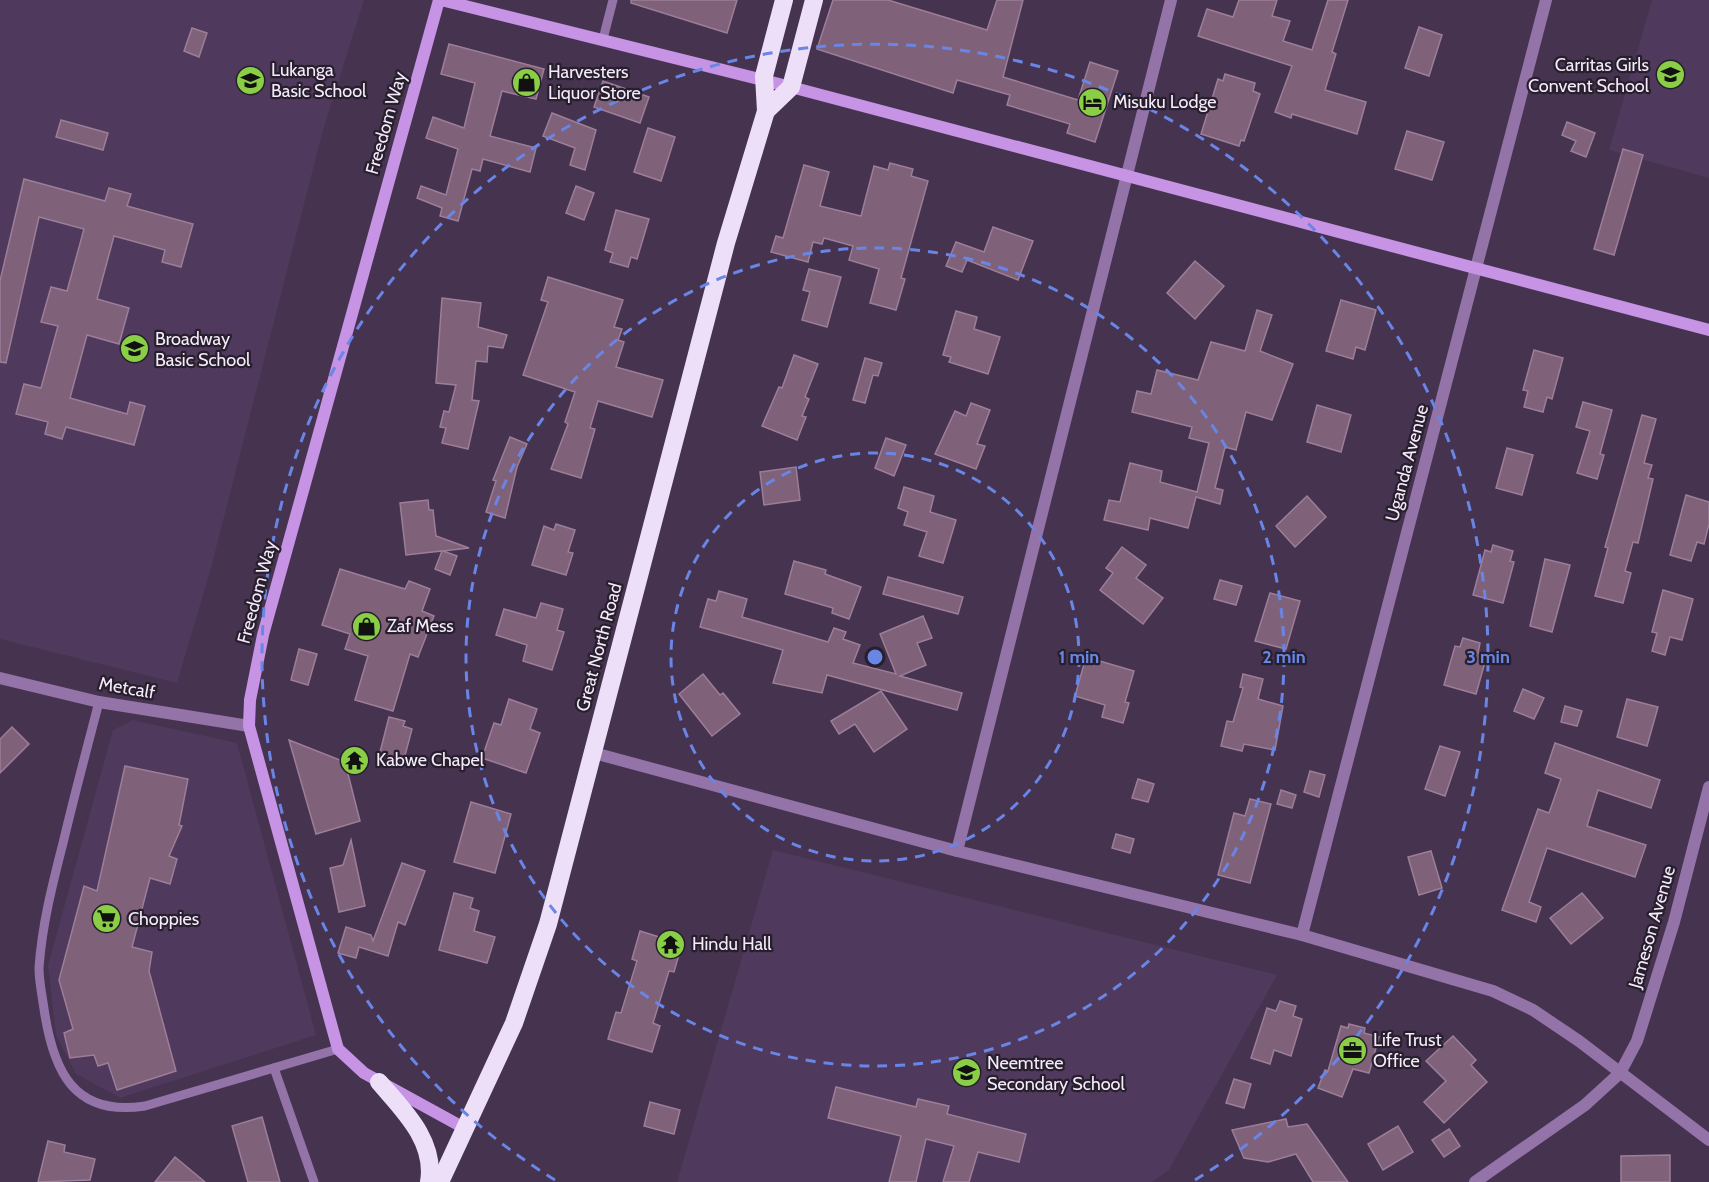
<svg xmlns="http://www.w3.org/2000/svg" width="1709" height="1182" font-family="Cabin,sans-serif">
<rect width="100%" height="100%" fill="#453350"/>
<g fill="#4f395c">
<polygon points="0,0 364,0 323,130 211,568 177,683 0,639"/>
<polygon points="1652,0 1709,0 1709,178 1609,150"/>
<polygon points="133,720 237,743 316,1035 120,1098 76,1074 56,1035 48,965 113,730"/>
<polygon points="773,850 955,895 1277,975 1169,1170 1152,1182 677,1182"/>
</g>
<g fill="#7f617a" stroke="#9d7e98" stroke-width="1.5">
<polygon points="631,0 737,0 727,33 631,3"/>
<polygon points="833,0 888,0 987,30 997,0 1023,0 1003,77 1078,100 1090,62 1118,71 1095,142 1067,133 1070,124 1007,105 1010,95 957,80 953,93 817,49"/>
<polygon points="1239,0 1277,0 1272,16 1290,21 1283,41 1312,50 1328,0 1348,0 1332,52 1336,54 1325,90 1366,102 1357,134 1292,114 1291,118 1275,112 1292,66 1198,36 1207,9 1233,17"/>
<polygon points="1419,27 1442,35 1429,76 1405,68"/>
<polygon points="192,28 207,33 199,57 184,51"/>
<polygon points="449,44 544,69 536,99 502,91 490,136 536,148 530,172 483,159 480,171 472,169 458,221 440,216 442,208 417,198 421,186 446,195 458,149 426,138 433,117 464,128 475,83 441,74"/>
<polygon points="1225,74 1255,83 1253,91 1260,94 1244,141 1241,140 1239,146 1201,134 1218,79 1223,81"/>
<polygon points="603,81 649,97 640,123 594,107"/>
<polygon points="552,113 596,130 585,170 570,165 575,148 543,136"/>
<polygon points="61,120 108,133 103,150 56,137"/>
<polygon points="1567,122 1595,133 1586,157 1571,151 1576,141 1562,135"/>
<polygon points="648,128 675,137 661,181 634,172"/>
<polygon points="1407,131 1444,142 1432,180 1395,169"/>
<polygon points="1623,149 1643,155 1614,255 1594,249"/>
<polygon points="890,163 913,169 911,176 928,181 901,278 905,279 896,310 870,303 879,269 849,260 853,246 824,238 822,244 813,242 808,262 771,252 776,236 783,238 804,165 829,172 820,206 861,216 874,166 888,170"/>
<polygon points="24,179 105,201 109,188 131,194 127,206 193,224 181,267 162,262 165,250 114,236 97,299 129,308 119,344 87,335 70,398 127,414 130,402 145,406 134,445 66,427 62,439 45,434 48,422 16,414 24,384 41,388 58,326 41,322 51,287 67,291 84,229 39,217 6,363 0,362 0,281"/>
<polygon points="576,186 594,193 584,220 566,213"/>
<polygon points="616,210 649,219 637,259 631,257 628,267 610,262 613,253 605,250"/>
<polygon points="993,227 1033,241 1018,280 967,260 962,272 946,266 956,242 984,252"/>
<polygon points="1195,261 1224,286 1195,319 1167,293"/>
<polygon points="809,269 841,277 827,327 802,320 810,292 803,290"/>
<polygon points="548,277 623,300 614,327 622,329 618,340 624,342 616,367 663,380 652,417 598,401 590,428 595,429 581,478 551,469 568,424 565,422 575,392 523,375 548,302 541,300"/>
<polygon points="442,298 481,303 478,327 507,335 503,348 488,346 487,362 476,361 472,400 479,401 468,449 442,443 446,428 440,427 444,411 449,412 456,385 436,383"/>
<polygon points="1341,300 1376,310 1365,350 1356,347 1353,359 1326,351"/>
<polygon points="1257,310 1272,315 1260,351 1293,364 1272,420 1246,412 1236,450 1225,447 1215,488 1223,490 1220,504 1196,497 1188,528 1150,518 1148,530 1104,520 1109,500 1120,502 1130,463 1162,471 1160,482 1197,492 1209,443 1189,438 1192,427 1132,412 1137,391 1151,394 1157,370 1198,380 1211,342 1245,351"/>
<polygon points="956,311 977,317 974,329 1000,337 988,374 949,362 951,357 943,355"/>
<polygon points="1534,350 1563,358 1552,399 1547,397 1543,412 1524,407 1528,391 1523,390"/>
<polygon points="794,355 818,364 805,397 809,399 802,416 806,417 797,440 762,426 779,387 782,388"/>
<polygon points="865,358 882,363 878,376 873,375 865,403 853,400"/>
<polygon points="1583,402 1612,410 1600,454 1604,455 1597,479 1577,473 1590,431 1576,427"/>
<polygon points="971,403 990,410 977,444 985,446 976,469 935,454 955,411 966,416"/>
<polygon points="1317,405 1351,415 1341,452 1307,442"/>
<polygon points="1642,415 1656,419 1644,463 1652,465 1648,478 1653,479 1638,543 1633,542 1625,571 1631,573 1623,603 1595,596 1608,548 1605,547"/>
<polygon points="510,437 527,444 517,467 505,518 486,512 496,481 493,480"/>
<polygon points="886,438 906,445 894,476 875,468"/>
<polygon points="1507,448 1533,455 1522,495 1496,488"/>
<polygon points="796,467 800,500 764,505 760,472"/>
<polygon points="904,487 934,496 930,512 956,520 943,563 919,556 927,532 904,525 908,512 898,508"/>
<polygon points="1686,495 1709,502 1709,524 1704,544 1697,542 1691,561 1670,555"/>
<polygon points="1307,496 1326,517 1295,547 1276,526"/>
<polygon points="428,500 429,510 433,510 436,536 469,548 443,551 457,556 450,575 435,569 442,551 406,555 400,503"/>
<polygon points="556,524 575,530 568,552 573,553 566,575 532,565 544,526 554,530"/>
<polygon points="1493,545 1513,551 1510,561 1514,562 1503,603 1473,595 1485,550 1491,552"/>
<polygon points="1122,547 1146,565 1136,578 1163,598 1143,624 1100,590 1113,573 1106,568"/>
<polygon points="1545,559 1570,565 1552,632 1530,626"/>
<polygon points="794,561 826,570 825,574 861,587 849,619 832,613 833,608 785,594"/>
<polygon points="340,569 405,589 409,581 430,589 422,611 434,616 418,657 410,654 393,711 355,700 368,656 345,649 350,634 322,625"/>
<polygon points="888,577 963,597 958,614 883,594"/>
<polygon points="1220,580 1242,586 1236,605 1214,599"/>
<polygon points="1663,590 1693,599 1682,640 1670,637 1665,655 1652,651 1657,633 1652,632"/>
<polygon points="719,591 747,599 742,617 828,642 834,628 846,632 843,639 860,645 853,663 896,674 880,634 923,616 932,638 917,643 926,665 900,676 962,693 957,710 827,675 822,693 773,683 783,650 700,627 708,599 716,601"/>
<polygon points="1270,593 1300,601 1286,649 1255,641"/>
<polygon points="541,603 563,609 557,630 564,632 552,670 523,661 527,645 496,635 504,609 536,618"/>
<polygon points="1463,638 1480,643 1478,653 1487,655 1476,694 1444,685 1455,646 1460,647"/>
<polygon points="299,649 317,654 308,685 291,680"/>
<polygon points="1086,657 1134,671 1125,702 1129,703 1123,723 1102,717 1105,705 1075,696"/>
<polygon points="703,674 720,695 723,693 740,714 712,736 679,694"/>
<polygon points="1243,674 1263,679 1258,699 1283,706 1275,750 1244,744 1242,751 1221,746 1227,721 1233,722 1243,688 1240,687"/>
<polygon points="1523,689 1544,698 1534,719 1514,711"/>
<polygon points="881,691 907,729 874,752 855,724 839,734 831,721"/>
<polygon points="509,699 537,709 530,729 540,733 526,773 482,758 494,723 501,725"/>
<polygon points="1627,699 1658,707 1647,746 1617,737"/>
<polygon points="1565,706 1582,711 1577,726 1561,722"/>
<polygon points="389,717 405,721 403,726 412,729 403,763 379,756"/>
<polygon points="12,727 29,744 0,773 0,739"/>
<polygon points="289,740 345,762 360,821 316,834"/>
<polygon points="1555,743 1660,780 1651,808 1598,790 1587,826 1646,845 1635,877 1547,848 1529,902 1541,907 1536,922 1502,910 1538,809 1549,813 1561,779 1545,773"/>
<polygon points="1440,746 1460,752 1445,796 1425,789"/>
<polygon points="125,766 188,779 179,825 182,826 169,856 177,859 170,884 150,878 132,947 152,952 149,971 176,1071 117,1090 108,1063 98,1066 94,1055 70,1058 64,1033 73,1029 59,980 84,886 97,891"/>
<polygon points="1310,771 1325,775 1319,797 1304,792"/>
<polygon points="1138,779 1154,784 1148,802 1132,798"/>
<polygon points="1281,790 1296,795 1292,808 1277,804"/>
<polygon points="1250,799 1271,804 1250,883 1218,875 1234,813 1245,816"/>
<polygon points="471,802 511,814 495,873 454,862"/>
<polygon points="1116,834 1134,839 1130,853 1112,848"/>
<polygon points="351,840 365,906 339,912 330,868 343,865"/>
<polygon points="1431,851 1442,888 1419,895 1408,857"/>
<polygon points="402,863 425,871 405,925 398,922 388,956 359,947 356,958 338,953 346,927 371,935 373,941"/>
<polygon points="454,893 473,898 470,908 479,911 474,931 495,937 487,963 439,950"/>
<polygon points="1582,893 1603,918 1571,944 1550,918"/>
<polygon points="640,931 682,944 674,972 669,971 653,1023 660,1026 652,1052 608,1039 616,1012 621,1013 637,961 632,959"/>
<polygon points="1280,1001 1296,1006 1293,1016 1302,1019 1291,1056 1274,1050 1270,1064 1251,1058 1267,1008 1276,1011"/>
<polygon points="1349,1024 1365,1028 1364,1033 1379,1037 1369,1073 1353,1069 1342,1097 1318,1088 1325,1070 1328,1071 1341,1026 1348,1028"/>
<polygon points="1453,1036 1476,1060 1471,1065 1487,1082 1444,1123 1424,1102 1446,1081 1426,1061"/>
<polygon points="1234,1079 1251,1084 1244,1108 1226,1103"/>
<polygon points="836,1087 916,1107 918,1099 949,1106 947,1114 1026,1134 1019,1162 978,1152 969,1182 943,1182 954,1146 926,1139 916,1182 889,1182 901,1136 828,1118"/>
<polygon points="650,1102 680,1110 674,1134 644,1126"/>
<polygon points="262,1117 280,1182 248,1182 232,1126"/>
<polygon points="1286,1119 1288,1127 1307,1124 1348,1182 1313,1182 1296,1154 1268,1162 1244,1158 1232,1130"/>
<polygon points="1398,1126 1413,1152 1383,1170 1368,1144"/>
<polygon points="1449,1129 1460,1146 1444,1157 1432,1140"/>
<polygon points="48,1141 65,1145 64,1152 95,1159 90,1180 38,1182"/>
<polygon points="1670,1155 1670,1182 1621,1182 1621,1156"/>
<polygon points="175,1157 205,1182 155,1182"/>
</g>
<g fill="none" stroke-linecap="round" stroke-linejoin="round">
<g stroke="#9474a8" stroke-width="9">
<polyline points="603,39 613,0"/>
<path d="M99,702C87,748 75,793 64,839C53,882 42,924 39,968C39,981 42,995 44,1009C53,1070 73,1117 145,1106L338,1049"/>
<polyline points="274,1068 314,1182"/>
</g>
<g stroke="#9474a8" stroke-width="12">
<polyline points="0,678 99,702 249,726"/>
<polyline points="594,753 957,851 1302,935 1493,991 1533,1010 1579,1041 1709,1140"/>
<polyline points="957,851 1171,0"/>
<polyline points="1302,935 1546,0"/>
<polyline points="1475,1182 1585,1105 1620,1073 1637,1041 1674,922 1709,787"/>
</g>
<g stroke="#c693e5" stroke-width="12">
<polyline points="439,0 263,635 250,700 249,726 338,1049 364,1073 466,1129"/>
<polyline points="441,0 791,87 1709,330"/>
</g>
<g stroke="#eedff8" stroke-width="18">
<polyline points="766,111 791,87 814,0"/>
<path d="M379,1082C403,1110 436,1141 429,1182"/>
<polyline points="440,1182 514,1023 548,924 726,243 766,111 764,76 784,0"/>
</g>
</g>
<g fill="none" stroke="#6985e5" stroke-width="3" stroke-dasharray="10 8">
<circle cx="875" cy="657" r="204"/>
<circle cx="875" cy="657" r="409"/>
<path d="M555 1180A613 613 0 1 1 1195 1180"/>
</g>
<defs>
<symbol id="school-disc" viewBox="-11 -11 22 22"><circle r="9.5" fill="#8ace47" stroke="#271f2c"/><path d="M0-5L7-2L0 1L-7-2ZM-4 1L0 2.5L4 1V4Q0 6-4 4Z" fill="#111"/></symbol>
<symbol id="shop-disc" viewBox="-11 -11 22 22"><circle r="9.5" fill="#8ace47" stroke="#271f2c"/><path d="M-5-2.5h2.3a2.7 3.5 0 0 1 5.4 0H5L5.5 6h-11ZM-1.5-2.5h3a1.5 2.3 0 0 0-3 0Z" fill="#111"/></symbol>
<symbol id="hotel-disc" viewBox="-11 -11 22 22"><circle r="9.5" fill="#8ace47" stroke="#271f2c"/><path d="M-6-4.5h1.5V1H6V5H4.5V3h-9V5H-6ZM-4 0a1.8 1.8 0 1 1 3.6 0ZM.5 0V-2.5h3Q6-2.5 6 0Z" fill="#111"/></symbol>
<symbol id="temple-disc" viewBox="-11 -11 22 22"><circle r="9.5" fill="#8ace47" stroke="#271f2c"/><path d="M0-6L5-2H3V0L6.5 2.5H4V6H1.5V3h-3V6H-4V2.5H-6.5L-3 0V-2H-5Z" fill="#111"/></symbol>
<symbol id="supermarket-disc" viewBox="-11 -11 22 22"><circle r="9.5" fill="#8ace47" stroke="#271f2c"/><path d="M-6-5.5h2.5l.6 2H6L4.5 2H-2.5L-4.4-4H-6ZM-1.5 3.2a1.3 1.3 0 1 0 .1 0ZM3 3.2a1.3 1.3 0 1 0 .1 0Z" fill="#111"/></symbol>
<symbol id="office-disc" viewBox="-11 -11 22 22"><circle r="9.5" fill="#8ace47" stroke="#271f2c"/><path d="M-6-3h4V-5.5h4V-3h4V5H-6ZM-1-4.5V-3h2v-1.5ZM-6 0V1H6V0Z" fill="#111"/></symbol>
</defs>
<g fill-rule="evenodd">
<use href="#school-disc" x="1654" y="58" width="33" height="33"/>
<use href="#school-disc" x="234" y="64" width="33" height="33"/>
<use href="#shop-disc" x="510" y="66" width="33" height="33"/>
<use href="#hotel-disc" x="1076" y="86" width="33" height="33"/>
<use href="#school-disc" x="118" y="332" width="33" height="33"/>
<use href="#shop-disc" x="350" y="610" width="33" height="33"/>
<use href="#temple-disc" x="338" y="744" width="33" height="33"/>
<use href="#supermarket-disc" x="90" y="902" width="33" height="33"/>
<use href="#temple-disc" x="654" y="928" width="33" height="33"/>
<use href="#office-disc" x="1336" y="1034" width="33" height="33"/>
<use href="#school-disc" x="950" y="1056" width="33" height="33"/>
</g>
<g text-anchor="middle" stroke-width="4.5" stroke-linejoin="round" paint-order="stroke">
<g font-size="18" fill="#f5eafc" stroke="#271f2c" text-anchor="start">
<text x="1649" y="71" text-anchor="end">Carritas Girls<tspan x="1649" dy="21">Convent School</tspan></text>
<text x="271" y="76">Lukanga<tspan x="271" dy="21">Basic School</tspan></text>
<text x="548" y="78">Harvesters<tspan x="548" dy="21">Liquor Store</tspan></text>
<text x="1113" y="108">Misuku Lodge</text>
<text x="155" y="345">Broadway<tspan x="155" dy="21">Basic School</tspan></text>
<text x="387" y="632">Zaf Mess</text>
<text x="376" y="766">Kabwe Chapel</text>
<text x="128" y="925">Choppies</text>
<text x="692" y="950">Hindu Hall</text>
<text x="1373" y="1046">Life Trust<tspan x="1373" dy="21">Office</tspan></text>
<text x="987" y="1069">Neemtree<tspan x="987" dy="21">Secondary School</tspan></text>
</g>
<g font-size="18" fill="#f5eafc" stroke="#271f2c">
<text transform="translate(386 123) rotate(-74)" y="6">Freedom Way</text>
<text transform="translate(1407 463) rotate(-75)" y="6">Uganda Avenue</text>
<text transform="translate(257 592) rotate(-75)" y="6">Freedom Way</text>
<text transform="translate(599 647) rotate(-75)" y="6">Great North Road</text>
<text transform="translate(127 688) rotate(10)" y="6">Metcalf</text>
<text transform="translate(1652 927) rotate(-74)" y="6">Jameson Avenue</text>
</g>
</g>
<circle cx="875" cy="657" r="9" fill="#6985e5" stroke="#271f2c" stroke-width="3"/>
<g font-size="18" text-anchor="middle" font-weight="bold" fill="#6985e5" stroke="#271f2c" stroke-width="4.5" stroke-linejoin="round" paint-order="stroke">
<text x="1079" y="663">1 min</text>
<text x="1284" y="663">2 min</text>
<text x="1488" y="663">3 min</text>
</g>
</svg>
